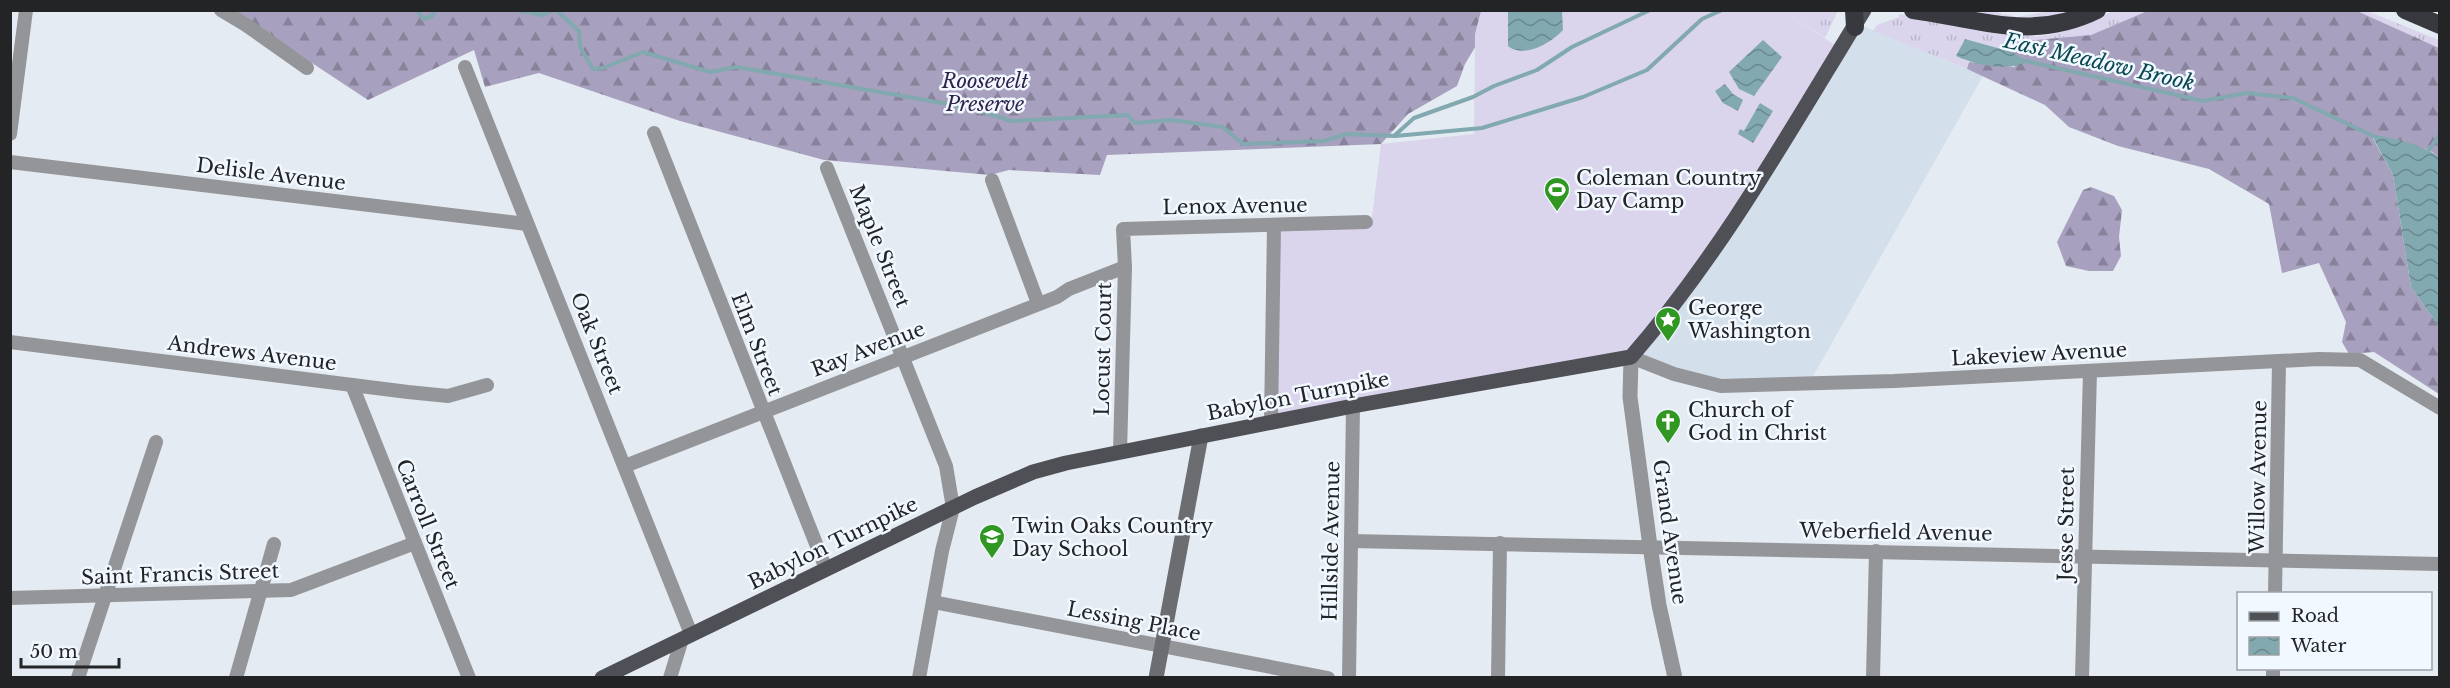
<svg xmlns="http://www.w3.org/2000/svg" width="2450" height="688" font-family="'Libre Baskerville',serif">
<defs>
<pattern id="grass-tufts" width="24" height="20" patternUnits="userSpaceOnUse" patternTransform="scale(1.5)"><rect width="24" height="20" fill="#dad5ed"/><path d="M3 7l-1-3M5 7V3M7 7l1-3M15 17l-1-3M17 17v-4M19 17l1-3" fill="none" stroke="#bbb7cb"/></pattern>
<pattern id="forest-firs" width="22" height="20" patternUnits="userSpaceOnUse" patternTransform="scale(1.5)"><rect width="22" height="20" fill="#a7a0be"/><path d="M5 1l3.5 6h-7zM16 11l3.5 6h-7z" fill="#88829a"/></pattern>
<pattern id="water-waves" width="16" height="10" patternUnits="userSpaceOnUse" patternTransform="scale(1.5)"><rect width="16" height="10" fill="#81a9af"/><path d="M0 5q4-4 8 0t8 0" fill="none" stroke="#69898e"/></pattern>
</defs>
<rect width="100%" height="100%" fill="#e5ebf2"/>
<polygon fill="#d4dfec" points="1858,24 1983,76 1811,380 1721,384 1633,356"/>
<g fill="url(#grass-tufts)">
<polygon points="1784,11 1838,11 1825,38"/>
<polygon points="1949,11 1991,11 2017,17 2051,11 2082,11 2024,22"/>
<path d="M2113,11H2150L2091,35L2003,43L2011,46L2012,52L1965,39L1957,56L1969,62L1967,69L1873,31L1877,25L1899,17V14C1942,23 1993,37 2038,36C2063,35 2090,21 2113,11Z"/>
<polygon points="2357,11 2367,11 2439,40 2439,48"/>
</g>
<g fill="url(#forest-firs)">
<polygon points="2150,10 2357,11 2439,48 2439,157 2429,150 2371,135 2393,175 2411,287 2439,327 2439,394 2374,352 2349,354 2342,342 2346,322 2319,263 2282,273 2269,204 2209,169 2118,146 2069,127 2045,105 1967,69 1969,62 2015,67 2011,46 2001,43 2091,35"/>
<polygon points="233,11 1488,11 1483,34 1465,64 1457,86 1408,114 1381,144 1107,155 1100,175 1009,170 990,175 824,160 680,121 539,73 485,87 474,50 368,100"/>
<polygon points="2091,187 2114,196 2122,210 2119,237 2121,256 2113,271 2089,271 2066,266 2057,242 2083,190"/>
</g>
<polygon fill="#dad5ed" points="1481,11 1784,11 1842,50 1633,356 1273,419 1276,229 1371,225 1381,144 1474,134 1475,34"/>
<g fill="url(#water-waves)">
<path d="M1508,10L1562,11L1563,30C1551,43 1524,59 1508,46Z"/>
<path d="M1965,39L2012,52L2029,62C2008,71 1977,66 1956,56Z"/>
<polygon points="1763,40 1782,57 1754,96 1739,89 1729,72"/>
<polygon points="1725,84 1733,94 1743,100 1738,111 1723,103 1715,91"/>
<polygon points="1760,103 1773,111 1753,143 1738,134 1740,129 1744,131"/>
<path d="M2371,134C2395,139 2420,143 2439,157V327L2411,287L2393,175Z"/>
</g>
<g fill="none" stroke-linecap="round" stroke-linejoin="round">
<g stroke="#81a9af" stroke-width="4">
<polyline points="417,10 423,19 432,16 435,10"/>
<polyline points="516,10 543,15 554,10"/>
<polyline points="556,10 579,31 580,47 593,69 603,68 643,52 710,72 737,67 971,108 1011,121 1128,115 1135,123 1172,120 1223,127 1243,144 1324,141 1346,134 1394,136 1414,118 1473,97 1494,86 1537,70 1572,47 1650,10"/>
<polyline points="2026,61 2203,101 2246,93 2293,98 2373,136"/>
<polyline points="1395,136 1482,128 1583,97 1647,70 1702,19 1722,10"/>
<polyline points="2429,150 2440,134"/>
</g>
<g stroke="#949598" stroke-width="14">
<polyline points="221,10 246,25 307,68"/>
<polyline points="465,67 691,634"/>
<polyline points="654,133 826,569"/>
<polyline points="10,134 26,10"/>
<polyline points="10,162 527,224"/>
<polyline points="827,168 946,466 953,508 942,551 919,678"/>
<polyline points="992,180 1038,303"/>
<polyline points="10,342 408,392 448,396 487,385"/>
<polyline points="1631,357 1674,374 1721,386 1894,381 2319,359 2360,360 2440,408"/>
<polyline points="352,385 469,678"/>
<polyline points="1271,422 1274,225"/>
<polyline points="1120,452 1125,267 1123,229 1366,222"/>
<polyline points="625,466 1057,297 1069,289 1125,267"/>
<polyline points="1351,541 2440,564"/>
<polyline points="2275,594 2279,362"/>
<polyline points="10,598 291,590 415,543"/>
<polyline points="933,602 1328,678"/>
<polyline points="78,678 156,442"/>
<polyline points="236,678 274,544"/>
<polyline points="670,678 682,639"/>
<polyline points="1349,678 1353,406"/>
<polyline points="1498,678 1500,543"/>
<polyline points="1873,678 1876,551"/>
<polyline points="2082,678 2090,371"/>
<polyline points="2273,678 2273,668"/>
</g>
<polyline stroke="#949598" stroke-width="15" points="1631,357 1630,397 1650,546 1659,605 1675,678"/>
<polyline stroke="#6b6d71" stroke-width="15" points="1156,678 1201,436"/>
<path stroke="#4f5056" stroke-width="15" d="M602,678L975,497L1033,472L1066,463L1353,406L1631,357C1723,251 1791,129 1864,10"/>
<g stroke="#37393f" stroke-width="18">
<polyline points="1854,10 1855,27"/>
<path d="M1913,10C1980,19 2032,42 2097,10"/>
<polyline points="2405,10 2440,25"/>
</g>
</g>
<defs>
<symbol id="stadium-pin" viewBox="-11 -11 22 30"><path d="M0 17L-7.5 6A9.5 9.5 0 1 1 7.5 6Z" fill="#309822" stroke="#f2f8ff"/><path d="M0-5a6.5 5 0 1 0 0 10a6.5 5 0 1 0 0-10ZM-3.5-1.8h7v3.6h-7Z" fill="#fff"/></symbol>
<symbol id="sight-pin" viewBox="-11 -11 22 30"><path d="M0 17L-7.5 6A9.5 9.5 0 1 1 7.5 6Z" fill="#309822" stroke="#f2f8ff"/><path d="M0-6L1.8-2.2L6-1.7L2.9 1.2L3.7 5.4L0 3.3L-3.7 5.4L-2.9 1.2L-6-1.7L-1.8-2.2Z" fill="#fff"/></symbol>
<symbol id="church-pin" viewBox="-11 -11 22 30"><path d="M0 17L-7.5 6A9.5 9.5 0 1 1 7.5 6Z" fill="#309822" stroke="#f2f8ff"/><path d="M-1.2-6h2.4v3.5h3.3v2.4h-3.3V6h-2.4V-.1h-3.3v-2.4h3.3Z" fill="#fff"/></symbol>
<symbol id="school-pin" viewBox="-11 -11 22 30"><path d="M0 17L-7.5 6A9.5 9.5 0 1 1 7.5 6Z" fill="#309822" stroke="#f2f8ff"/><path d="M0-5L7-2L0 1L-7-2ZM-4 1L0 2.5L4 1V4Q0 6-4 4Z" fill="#fff"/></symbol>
</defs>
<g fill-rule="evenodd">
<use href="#stadium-pin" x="1542" y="175" width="30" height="40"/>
<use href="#sight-pin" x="1653" y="305" width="30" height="40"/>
<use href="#church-pin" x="1653" y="407" width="30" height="40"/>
<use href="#school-pin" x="977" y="522" width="30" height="40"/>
</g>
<g text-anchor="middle" stroke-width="5" stroke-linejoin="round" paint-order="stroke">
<g font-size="20" font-style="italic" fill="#2f224b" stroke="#f2f8ff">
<text x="985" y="88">Roosevelt<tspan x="985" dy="23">Preserve</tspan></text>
</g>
<g font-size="20" fill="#222426" stroke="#f2f8ff">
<text transform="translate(271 174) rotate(7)" y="7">Delisle Avenue</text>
<text transform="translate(1235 206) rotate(-1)" y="7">Lenox Avenue</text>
<text transform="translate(880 246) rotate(68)" y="7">Maple Street</text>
<text transform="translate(597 343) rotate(68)" y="7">Oak Street</text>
<text transform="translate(757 344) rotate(69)" y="7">Elm Street</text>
<text transform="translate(868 349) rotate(-21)" y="7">Ray Avenue</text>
<text transform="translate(1103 349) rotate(-89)" y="7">Locust Court</text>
<text transform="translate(252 353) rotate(7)" y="7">Andrews Avenue</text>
<text transform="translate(2039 354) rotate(-3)" y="7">Lakeview Avenue</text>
<text transform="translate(1298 396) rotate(-11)" y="7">Babylon Turnpike</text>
<text transform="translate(2258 477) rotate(-89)" y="7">Willow Avenue</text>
<text transform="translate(428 524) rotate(68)" y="7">Carroll Street</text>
<text transform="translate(2066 524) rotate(-89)" y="7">Jesse Street</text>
<text transform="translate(1670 532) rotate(82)" y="7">Grand Avenue</text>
<text transform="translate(1896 532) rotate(1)" y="7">Weberfield Avenue</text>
<text transform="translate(1331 541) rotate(-89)" y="7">Hillside Avenue</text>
<text transform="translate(833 543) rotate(-26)" y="7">Babylon Turnpike</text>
<text transform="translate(180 574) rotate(-2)" y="7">Saint Francis Street</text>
<text transform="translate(1134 621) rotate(11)" y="7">Lessing Place</text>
</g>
<g font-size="20" fill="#222426" stroke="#f2f8ff" text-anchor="start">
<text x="1576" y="185">Coleman Country<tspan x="1576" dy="23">Day Camp</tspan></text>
<text x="1688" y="315">George<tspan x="1688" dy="23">Washington</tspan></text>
<text x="1688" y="417">Church of<tspan x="1688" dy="23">God in Christ</tspan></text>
<text x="1012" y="533">Twin Oaks Country<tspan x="1012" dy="23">Day School</tspan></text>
</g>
<g font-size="21" font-style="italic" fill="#0b4950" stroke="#f2f8ff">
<text transform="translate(2099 62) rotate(13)" y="7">East Meadow Brook</text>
</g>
</g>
<rect width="2450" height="688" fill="none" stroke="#222426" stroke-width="24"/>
<rect x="2237" y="592" width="195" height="78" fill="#f2f8ff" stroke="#9fa3a8" stroke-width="1.5"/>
<rect x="2249" y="612" width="30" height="9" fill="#4f5056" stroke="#9fa3a8" stroke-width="1.5"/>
<text x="2291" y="622" font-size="18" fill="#222426">Road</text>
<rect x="2249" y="637" width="30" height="18" fill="url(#water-waves)" stroke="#9fa3a8" stroke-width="1.5"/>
<text x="2291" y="652" font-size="18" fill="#222426">Water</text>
<path d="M21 658v9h98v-9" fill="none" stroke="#222426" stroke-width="3"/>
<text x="30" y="658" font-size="18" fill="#222426" stroke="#f2f8ff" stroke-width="4.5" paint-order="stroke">50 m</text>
</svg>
